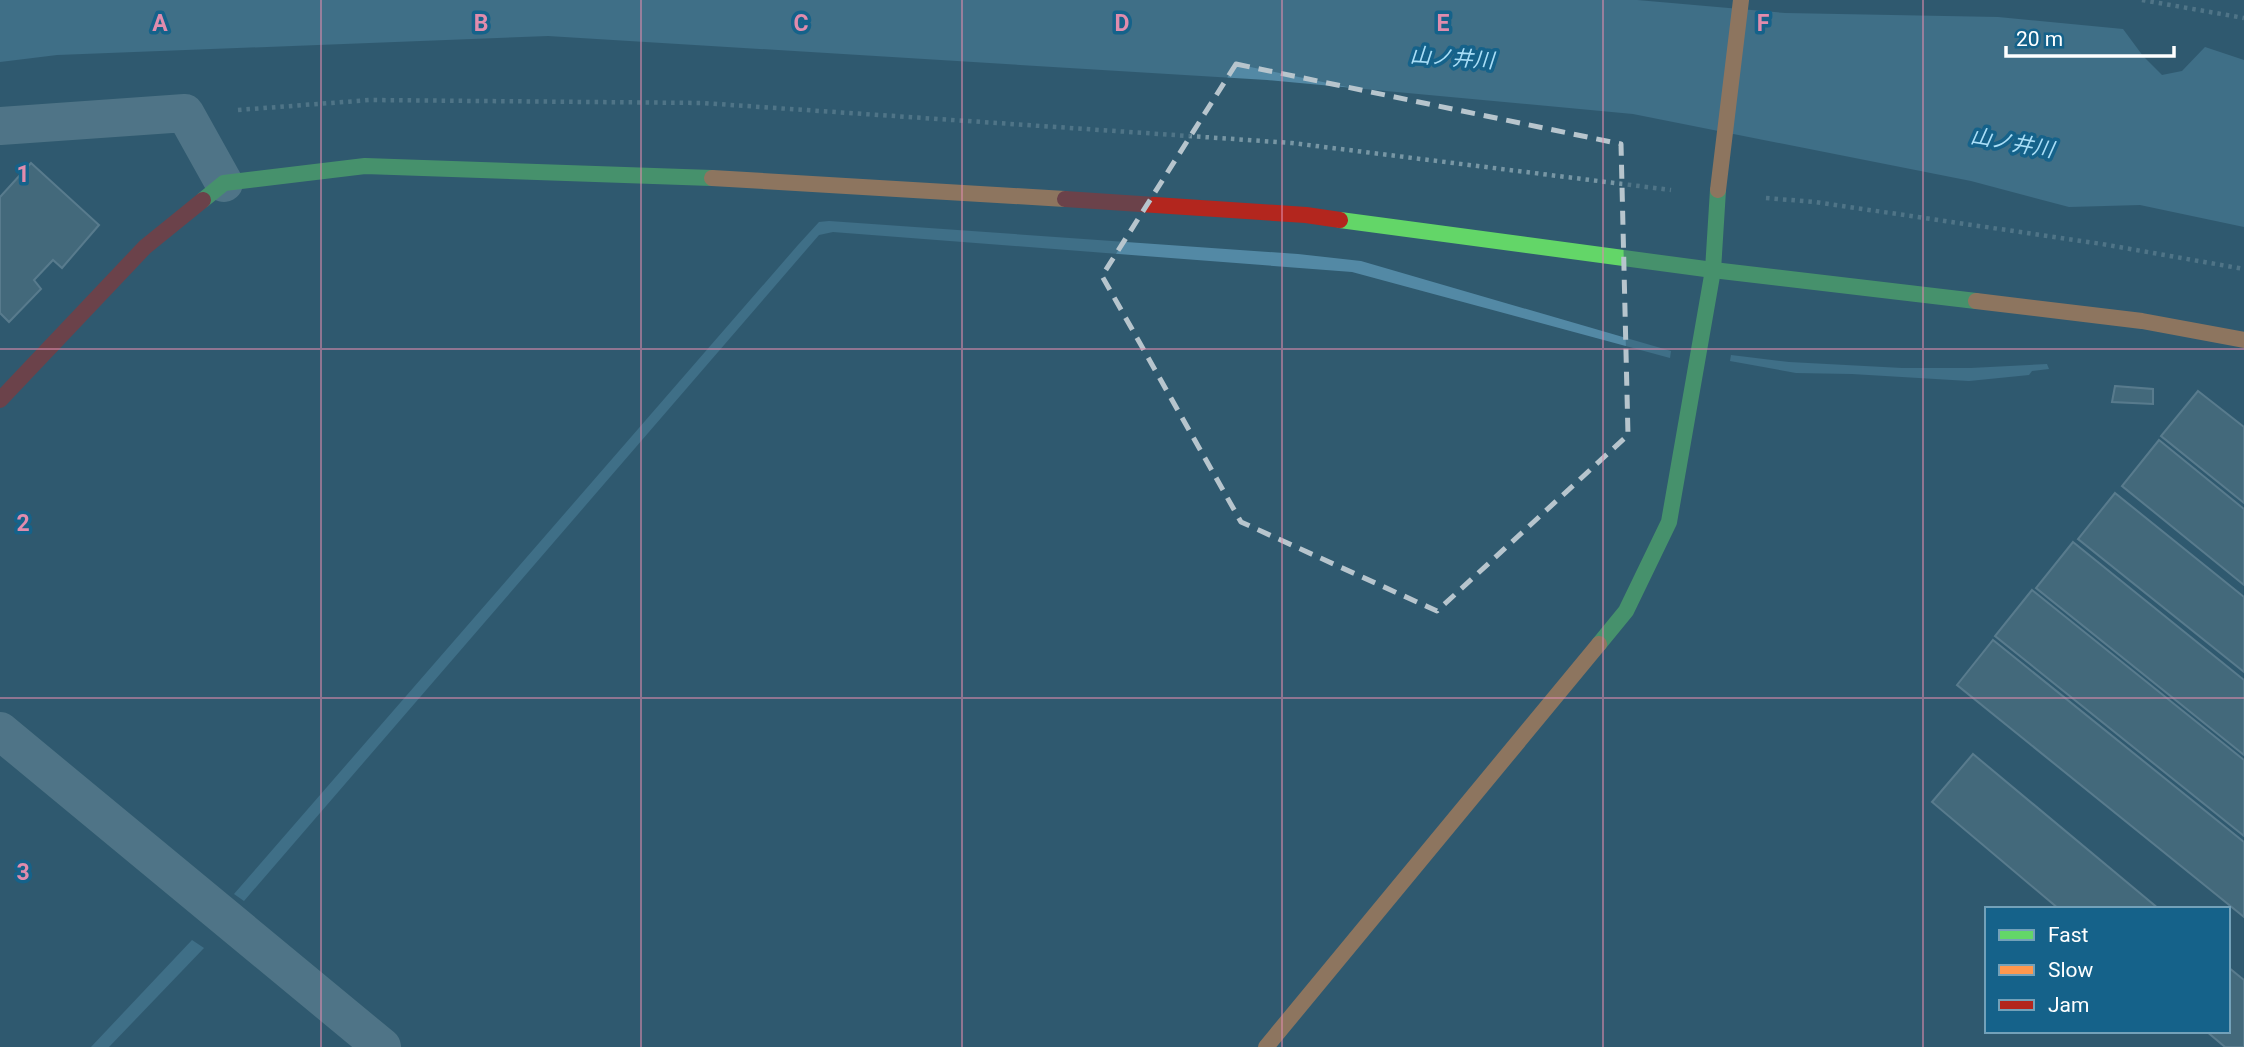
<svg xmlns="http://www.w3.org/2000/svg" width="2244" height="1047" font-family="Roboto,'Noto Sans JP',sans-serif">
<rect width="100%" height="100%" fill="#305a6f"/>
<g fill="#5389a5">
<polygon points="0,0 1637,0 1785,13 1998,17 2123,29 2143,56 2162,75 2182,71 2205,47 2244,60 2244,227 2140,205 2069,207 1971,181 1633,114 1267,80 548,36 57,55 0,62"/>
<polygon points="829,221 1298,254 1361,261 1671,351 1670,358 1352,272 833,232 819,235 244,901 234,894 798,245 819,222"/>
<polygon points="1731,355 1789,362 1902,368 1971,368 2047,364 2049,369 2032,371 2029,375 1969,381 1852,374 1796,373 1730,361"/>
<polygon points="192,940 204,948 109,1047 91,1047"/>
</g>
<g fill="#5c7c8b" stroke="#8ba5b2" stroke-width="2">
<polygon points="31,163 99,225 62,268 53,260 34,280 41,289 9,322 0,313 0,197"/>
<polygon points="2115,386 2153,389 2153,404 2112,402"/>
<polygon points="2198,391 2244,427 2244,503 2161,436"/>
<polygon points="2159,440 2244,509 2244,585 2122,486"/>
<polygon points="2115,493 2244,597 2244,672 2078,539"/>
<polygon points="2073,542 2244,680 2244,755 2036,588"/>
<polygon points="2032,590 2244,760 2244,836 1995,636"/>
<polygon points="1993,640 2244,842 2244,917 1957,685"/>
<polygon points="1973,754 2159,909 2059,909 1932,802"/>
<polygon points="2228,967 2244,980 2244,1047 2225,1047 2206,1031 2228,1031"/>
</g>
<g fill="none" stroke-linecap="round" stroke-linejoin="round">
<g stroke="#7796a4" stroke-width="4.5" stroke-dasharray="3.5 5" stroke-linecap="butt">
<polyline points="2142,0 2244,18"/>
<polyline points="238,110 370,100 702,103 1292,143 1671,190"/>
<polyline points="1766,198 1815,202 2102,244 2244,269"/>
</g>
<g stroke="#7796a4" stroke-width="38">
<polyline points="0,126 185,113 224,183"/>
<polyline points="0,731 382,1047"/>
</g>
<g stroke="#63d668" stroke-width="16">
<polyline points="203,200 224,183 365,166 712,178"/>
<polyline points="1340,220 1713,270 1976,301"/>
<polyline points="1599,644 1626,611 1669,522 1713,270 1718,190"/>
</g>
<g stroke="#ff974d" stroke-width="16">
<polyline points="712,178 1065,199"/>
<polyline points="1718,190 1741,0"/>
<polyline points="1976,301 2142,321 2244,340"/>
<polyline points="1266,1047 1599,644"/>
</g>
<g stroke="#b3261e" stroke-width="16">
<polyline points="1065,199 1306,215 1340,220"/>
<polyline points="0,400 145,247 203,200"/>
</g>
</g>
<path d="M0 0H2244V1047H0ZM1236,64L1621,144L1628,435L1437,611L1241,522L1102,276Z" fill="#305a6f" fill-opacity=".55" fill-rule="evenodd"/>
<path fill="none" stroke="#b7c5cd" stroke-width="5" stroke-dasharray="14 9" stroke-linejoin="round" d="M1236,64L1621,144L1628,435L1437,611L1241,522L1102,276Z"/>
<path fill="none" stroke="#e08cad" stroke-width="2" stroke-opacity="0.55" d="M321,0V1047M641,0V1047M962,0V1047M1282,0V1047M1603,0V1047M1923,0V1047M0,349H2244M0,698H2244"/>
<g text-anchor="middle" stroke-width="7" stroke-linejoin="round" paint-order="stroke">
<g font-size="21" font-style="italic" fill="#a9def7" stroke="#15628a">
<text transform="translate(1452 58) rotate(4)" y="7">山ノ井川</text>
<text transform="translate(2012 143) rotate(10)" y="7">山ノ井川</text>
</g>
</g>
<g font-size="23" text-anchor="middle" font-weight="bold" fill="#e08cad" stroke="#15628a" stroke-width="7" stroke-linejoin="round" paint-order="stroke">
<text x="160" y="31">A</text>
<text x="481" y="31">B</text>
<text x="801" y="31">C</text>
<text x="1122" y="31">D</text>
<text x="1443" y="31">E</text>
<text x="1763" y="31">F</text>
<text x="23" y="182">1</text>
<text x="23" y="531">2</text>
<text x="23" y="880">3</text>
</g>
<rect x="1985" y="907" width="245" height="126" fill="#15628a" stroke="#73a1b9" stroke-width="2"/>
<rect x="1999" y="930" width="35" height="10" fill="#63d668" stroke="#73a1b9" stroke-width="2"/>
<text x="2048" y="942" font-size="21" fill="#ffffff">Fast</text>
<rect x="1999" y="965" width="35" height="10" fill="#ff974d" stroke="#73a1b9" stroke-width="2"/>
<text x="2048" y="977" font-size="21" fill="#ffffff">Slow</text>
<rect x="1999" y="1000" width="35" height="10" fill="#b3261e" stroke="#73a1b9" stroke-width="2"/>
<text x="2048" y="1012" font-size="21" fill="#ffffff">Jam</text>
<path d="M2006 46v10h168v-10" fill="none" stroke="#ffffff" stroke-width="3.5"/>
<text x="2016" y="46" font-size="21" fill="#ffffff" stroke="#15628a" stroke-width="5" paint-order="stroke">20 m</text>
</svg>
